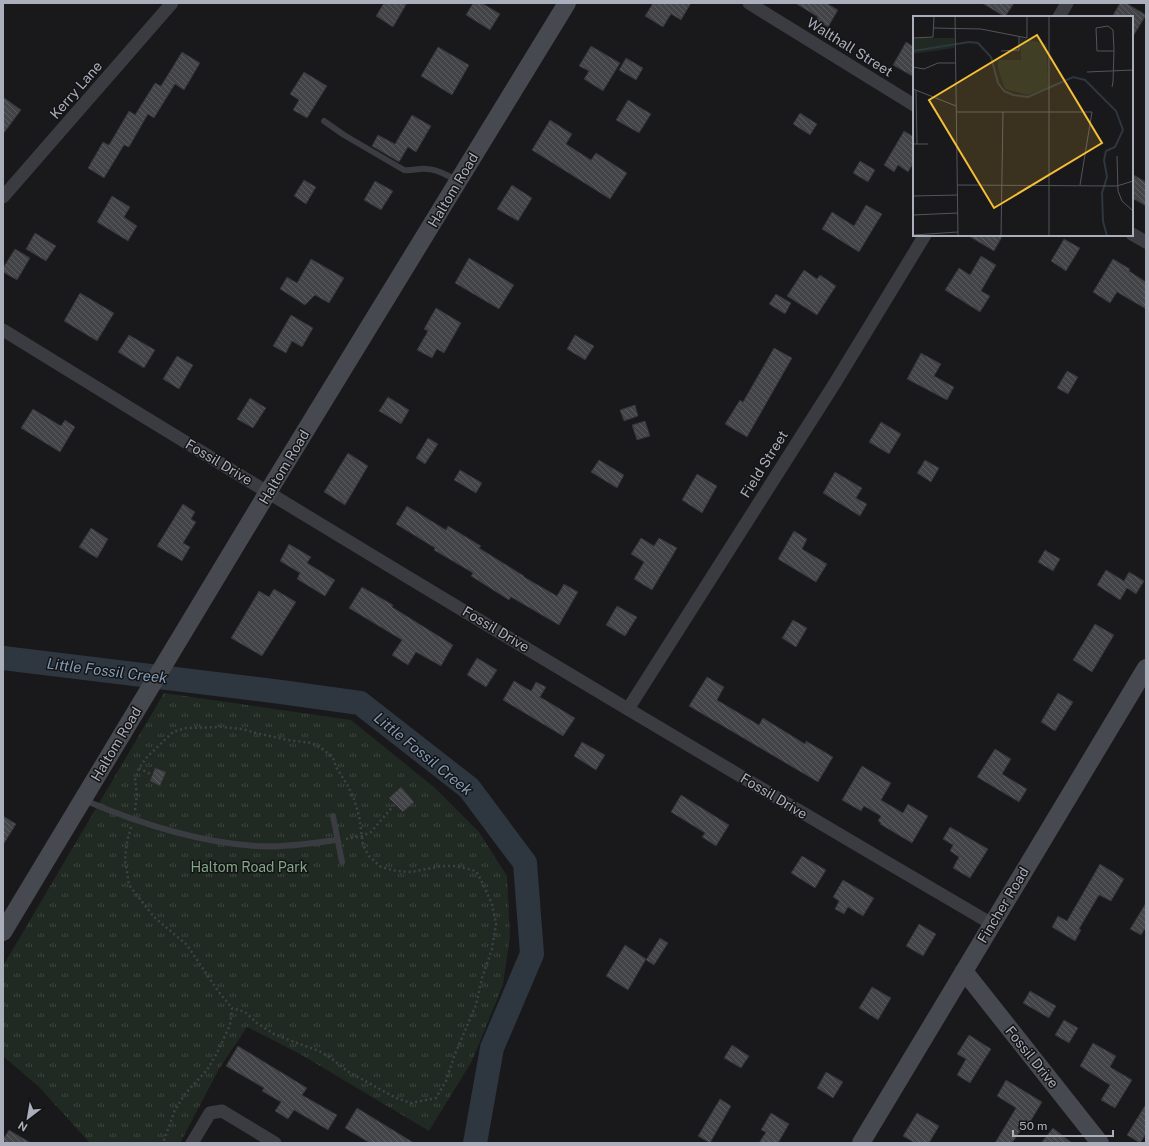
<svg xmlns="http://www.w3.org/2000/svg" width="1149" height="1146" font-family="'Public Sans',sans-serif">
<defs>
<pattern id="grass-tufts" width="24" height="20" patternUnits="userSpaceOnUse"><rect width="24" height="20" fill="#202922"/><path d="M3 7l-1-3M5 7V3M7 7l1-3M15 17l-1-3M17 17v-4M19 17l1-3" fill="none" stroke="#3e4640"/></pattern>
<pattern id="building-back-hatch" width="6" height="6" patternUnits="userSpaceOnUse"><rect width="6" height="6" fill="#434448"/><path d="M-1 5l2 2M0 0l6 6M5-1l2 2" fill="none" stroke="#5b5c60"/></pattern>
</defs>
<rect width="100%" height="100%" fill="#19191b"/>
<polygon fill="url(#grass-tufts)" points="164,693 351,720 435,788 479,832 507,876 510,936 503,985 472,1061 429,1131 300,1054 247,1027 219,1069 180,1143 90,1143 40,1088 3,1056 3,966"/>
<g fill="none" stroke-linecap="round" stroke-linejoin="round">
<polyline stroke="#2e373f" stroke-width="24" points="3,658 281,692 360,703 469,788 525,863 532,954 492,1048 475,1143"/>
</g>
<g fill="url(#building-back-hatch)" stroke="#333337">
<polygon points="384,3 407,3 393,27 376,16"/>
<polygon points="473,3 482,3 500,14 490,30 466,15"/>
<polygon points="653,3 691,3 681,20 671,14 663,27 645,16"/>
<polygon points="795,3 826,3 838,10 828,27 816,20 818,17"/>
<polygon points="982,3 1014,3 1005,17"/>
<polygon points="1120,3 1126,3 1146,15 1132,38 1132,17 1112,17"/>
<polygon points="906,42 914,47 914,77 893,65"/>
<polygon points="591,46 620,63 603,91 584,79 589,71 579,66"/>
<polygon points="438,47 469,65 452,95 421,76"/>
<polygon points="182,52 200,63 184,90 175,84 154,118 148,114 129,147 124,145 104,178 88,168 103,142 109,145 129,111 135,115 155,83 161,86"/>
<polygon points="626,58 643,68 636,80 619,70"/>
<polygon points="304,72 327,86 307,118 293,110 299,100 290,94"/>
<polygon points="3,97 21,110 3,134"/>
<polygon points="628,100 651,114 639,133 616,120"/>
<polygon points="800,113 817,124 810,135 793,124"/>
<polygon points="412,115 431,126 416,152 408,147 399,162 372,146 378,135 395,144"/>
<polygon points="550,120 572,134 566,144 591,160 596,153 627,173 610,199 532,150"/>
<polygon points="904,131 914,137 914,162 908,172 898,165 894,172 884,165"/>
<polygon points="860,161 875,170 868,182 853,173"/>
<polygon points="1132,174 1146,182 1146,206 1132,198"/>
<polygon points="304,180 316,187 306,204 294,196"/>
<polygon points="375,181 393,191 381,210 364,200"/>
<polygon points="512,185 532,198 518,221 497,209"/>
<polygon points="112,196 130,207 124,217 137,226 128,241 97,222"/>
<polygon points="866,205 882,214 859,252 822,229 832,212 854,226"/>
<polygon points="35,233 56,246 46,261 26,249"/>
<polygon points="967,235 1003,235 994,251"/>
<polygon points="1064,239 1080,248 1066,271 1051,261"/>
<polygon points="15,249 30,258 17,280 3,272 3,268"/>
<polygon points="981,256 996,265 981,291 990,296 980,312 945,290 959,268 970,275"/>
<polygon points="469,258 514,285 499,309 455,283"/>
<polygon points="311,259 344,278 329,303 315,295 305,305 280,289 287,277 297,283"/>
<polygon points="1113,259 1130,269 1129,271 1146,282 1146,309 1117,292 1110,303 1093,292"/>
<polygon points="804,270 817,279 820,275 836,286 817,315 787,296"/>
<polygon points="80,293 114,313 97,341 64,321"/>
<polygon points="776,294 791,303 785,314 769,304"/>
<polygon points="436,308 461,323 444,353 437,349 432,358 417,350 428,331 424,329"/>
<polygon points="291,315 313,328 302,347 292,341 286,353 273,346"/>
<polygon points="129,335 155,350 144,368 118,352"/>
<polygon points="575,335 594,346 585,360 567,349"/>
<polygon points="774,348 792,358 747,437 725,424 740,400 743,402"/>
<polygon points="921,353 941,364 934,376 954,387 947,400 907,379"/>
<polygon points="177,356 193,365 179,389 163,379"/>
<polygon points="1067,371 1078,377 1068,394 1057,388"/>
<polygon points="388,397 409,410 401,424 379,411"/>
<polygon points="250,398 266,408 253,428 237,419"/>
<polygon points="635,405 638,416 624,421 620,410"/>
<polygon points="33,409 61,426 65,420 75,427 60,452 21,428"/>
<polygon points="645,421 650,436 637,440 632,425"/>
<polygon points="881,422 901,434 889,454 869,442"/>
<polygon points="428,438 438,444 425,464 416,458"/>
<polygon points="348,453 368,466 345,505 324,492"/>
<polygon points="599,460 624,475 617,488 591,472"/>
<polygon points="925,460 939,468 931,482 917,473"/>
<polygon points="460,470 482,483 476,493 454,480"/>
<polygon points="835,472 862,488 856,498 867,504 860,516 823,493"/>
<polygon points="697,474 717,486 702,513 682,500"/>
<polygon points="183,504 195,512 191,519 196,522 183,543 190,547 182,561 157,546"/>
<polygon points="407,506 446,530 448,526 481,546 479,548 524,576 524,577 557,596 564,584 578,592 559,625 511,597 509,600 471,576 473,573 434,550 435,548 396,524"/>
<polygon points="91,528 108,539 97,558 79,547"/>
<polygon points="794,531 807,539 802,549 827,564 816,582 778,559"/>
<polygon points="641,538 654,546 659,538 677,548 652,590 634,579 644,562 631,554"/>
<polygon points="289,544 311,557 307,563 335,580 325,596 297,579 300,573 280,561"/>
<polygon points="1045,550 1060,559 1053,571 1038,562"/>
<polygon points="1106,570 1124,581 1129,572 1144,581 1136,594 1127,588 1120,600 1097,585"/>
<polygon points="362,587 393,605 392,607 453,645 441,666 416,652 408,665 392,655 402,640 349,608"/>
<polygon points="274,589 296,602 262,656 231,638 259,591 269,597"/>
<polygon points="617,606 637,617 625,636 606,625"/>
<polygon points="793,620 807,628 796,647 782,638"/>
<polygon points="1095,624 1114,635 1092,672 1073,660"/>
<polygon points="477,658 497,670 486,687 467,675"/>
<polygon points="707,677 724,687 717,700 759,725 763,718 805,744 806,741 833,757 818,782 689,706"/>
<polygon points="514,681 531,691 536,682 546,687 540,697 575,718 563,736 503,700"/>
<polygon points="1058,693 1073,702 1055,731 1041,722"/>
<polygon points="582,742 605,755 596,770 574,756"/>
<polygon points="995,749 1011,759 1002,774 1027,789 1019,802 977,777"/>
<polygon points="862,766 891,783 881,800 903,813 908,804 928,816 912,843 880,824 881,823 878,821 881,816 864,806 861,811 842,800"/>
<polygon points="155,768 166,772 160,786 150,781"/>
<polygon points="401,787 414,802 403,812 389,798"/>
<polygon points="681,795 729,825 716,846 702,837 705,833 671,812"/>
<polygon points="3,816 16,824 3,845"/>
<polygon points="950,827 988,849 970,878 953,868 959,857 950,851 953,845 943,839"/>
<polygon points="802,856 826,870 815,888 791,873"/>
<polygon points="1100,864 1124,879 1111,901 1099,895 1079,929 1081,930 1075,941 1052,927 1058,916 1067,921"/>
<polygon points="843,880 874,898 863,916 848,907 844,914 835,909 839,901 833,897"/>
<polygon points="1146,903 1146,927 1141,935 1130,929"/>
<polygon points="919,924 936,934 923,956 906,946"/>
<polygon points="660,938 668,943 654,965 646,960"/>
<polygon points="625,945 646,959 628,990 606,976"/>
<polygon points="872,987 891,998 878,1020 859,1008"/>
<polygon points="1030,991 1056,1006 1049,1018 1023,1003"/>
<polygon points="1064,1020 1078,1028 1069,1043 1055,1035"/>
<polygon points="969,1035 991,1049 970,1083 957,1075 966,1059 957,1054"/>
<polygon points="1093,1043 1116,1056 1110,1067 1132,1080 1115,1108 1101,1100 1110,1085 1080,1066"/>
<polygon points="732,1045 749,1056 741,1068 724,1058"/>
<polygon points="238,1046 307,1088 302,1095 337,1115 328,1130 294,1110 288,1119 275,1111 281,1102 262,1091 264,1088 226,1066"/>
<polygon points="826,1072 843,1082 833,1098 817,1088"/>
<polygon points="1006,1080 1042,1102 1027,1127 1024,1125 1012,1143 995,1143 1016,1108 997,1096"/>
<polygon points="720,1099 731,1106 710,1143 698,1136"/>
<polygon points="1146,1104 1146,1134 1140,1143 1127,1135"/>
<polygon points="357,1108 414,1143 370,1143 345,1128"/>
<polygon points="771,1113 789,1124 778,1143 759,1143 766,1132 761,1130"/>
<polygon points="917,1113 939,1126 929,1143 915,1143 903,1136"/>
<polygon points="1053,1128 1072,1143 1041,1143"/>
<polygon points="9,1130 31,1143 3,1143 3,1139"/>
</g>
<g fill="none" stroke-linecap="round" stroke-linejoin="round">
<g stroke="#3f4147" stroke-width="2.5" stroke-dasharray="2 3" stroke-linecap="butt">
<polyline points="139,768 152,775"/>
<polyline points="135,810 137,795 135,780 139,768 147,757 173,732 186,728 221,727 242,729 256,733 288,740 312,743 324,750 333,758 336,767 348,786 354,799 359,816 363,845 369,856 381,867 396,871 411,872 442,866 456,866 476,871 483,884 492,904 496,924 492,949 482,978 476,1005 455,1054 446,1081 436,1098 411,1103 396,1098 347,1071 331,1058 319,1051 289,1040 274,1034 257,1023 245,1012 232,1008"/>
<polyline points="131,827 127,842 125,859 129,885 154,917 187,945 218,991 232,1008 230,1025 217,1053 207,1070 185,1094 175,1110 163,1143"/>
<polyline points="346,839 362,836 371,832 395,804"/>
</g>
<g stroke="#3b3c42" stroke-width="6">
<path d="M324,121L344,135L404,170C412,171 419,168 427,169C438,169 447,176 457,180"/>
<path d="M84,800C138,823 196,842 255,846C282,848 311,843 337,840"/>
<polyline points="333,816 342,862"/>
</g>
<g stroke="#3b3c42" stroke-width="13">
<polyline points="749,3 914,105"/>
<polyline points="1059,17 1067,3"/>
<polyline points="3,197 172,3"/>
<polyline points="1132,234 1146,242"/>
<path d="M3,330C330,532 660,730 992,924"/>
<polyline points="628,709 835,383 925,235"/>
<polyline points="192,1143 210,1113 222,1111 275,1143"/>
</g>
<g stroke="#474950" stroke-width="18">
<polyline points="3,932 268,492 567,3"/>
<polyline points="964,971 1100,1143"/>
<polyline points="861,1143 1146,668"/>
</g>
</g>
<g text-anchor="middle" stroke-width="3" stroke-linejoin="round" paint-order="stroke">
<g font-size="14" fill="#abafbb" stroke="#141416">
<text transform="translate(850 47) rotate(32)" y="5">Walthall Street</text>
<text transform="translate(76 90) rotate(-49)" y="5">Kerry Lane</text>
<text transform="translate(453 190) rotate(-59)" y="5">Haltom Road</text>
<text transform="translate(219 462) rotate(31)" y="5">Fossil Drive</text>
<text transform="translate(764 464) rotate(-58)" y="5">Field Street</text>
<text transform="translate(284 467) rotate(-59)" y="5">Haltom Road</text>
<text transform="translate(496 629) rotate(31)" y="5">Fossil Drive</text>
<text transform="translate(116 744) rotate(-59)" y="5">Haltom Road</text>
<text transform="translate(774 796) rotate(31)" y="5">Fossil Drive</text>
<text transform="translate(1003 905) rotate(-59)" y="5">Fincher Road</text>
<text transform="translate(1032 1057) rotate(51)" y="5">Fossil Drive</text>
</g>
<g font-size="14" fill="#82a686" stroke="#141416">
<text x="249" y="872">Haltom Road Park</text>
</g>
<g font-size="15" font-style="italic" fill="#829bb6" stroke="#141416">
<text transform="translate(107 671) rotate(7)" y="5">Little Fossil Creek</text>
<text transform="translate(423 754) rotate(39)" y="5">Little Fossil Creek</text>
</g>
</g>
<g transform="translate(913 16)">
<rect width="220" height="220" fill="#19191b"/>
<path d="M0,22H41V32L0,38ZM107,22L134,28L135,71L115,79L92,73L85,53V44H108Z" fill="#202922"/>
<path fill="none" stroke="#2e373f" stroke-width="2" d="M0,35L56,26L65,27L78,41L85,67L91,75L100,79L115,81L160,61L172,64L203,95L210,114L202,131L193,135L191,144L194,161L189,177L190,205L194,220"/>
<path fill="none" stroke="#53555b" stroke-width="1" d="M42,0L45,220M21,12L68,13L114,22V0M0,22L20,21L21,0M88,35L106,34V21M0,51L11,53L25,47H43M174,56L220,54M199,71L200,66L201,34L200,14L195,10L183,12L184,35H201M0,73L43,90M3,74L4,128M43,96H179L167,169M0,128H15M204,140L205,175L209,185L220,195M44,169L204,170L220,165M0,180L45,179M0,199L45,197M0,219L45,216M88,220L90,96M136,220V0"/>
<path fill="#f5be37" fill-opacity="0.15" stroke="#f5be37" stroke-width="2" d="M124,19L189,127L81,192L16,84Z"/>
<rect width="220" height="220" fill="none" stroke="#abafbb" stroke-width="2"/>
</g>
<rect width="1149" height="1146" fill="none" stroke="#abafbb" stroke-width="8"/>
<g transform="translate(28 1118) rotate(211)" stroke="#141416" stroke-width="3" paint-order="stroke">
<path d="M0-3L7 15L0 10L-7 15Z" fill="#abafbb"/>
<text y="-6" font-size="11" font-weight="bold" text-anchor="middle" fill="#abafbb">N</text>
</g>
<path d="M1013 1130v6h100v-6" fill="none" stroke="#abafbb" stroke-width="2"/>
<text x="1019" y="1130" font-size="12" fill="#abafbb" stroke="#141416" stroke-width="3" paint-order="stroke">50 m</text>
</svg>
